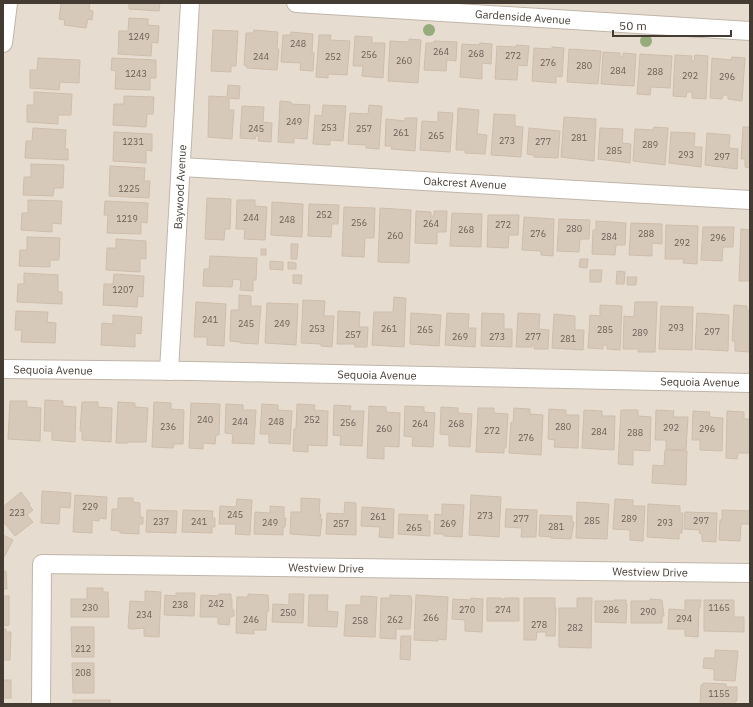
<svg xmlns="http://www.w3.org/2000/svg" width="753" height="707" font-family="'IBM Plex Sans',sans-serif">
<rect width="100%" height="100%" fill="#f2ece2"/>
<rect fill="#e6ddd0" x="3" y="3" width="747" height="701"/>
<g fill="#d7c9ba" stroke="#cfbdaa">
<polygon points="61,3 90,3 89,10 93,11 92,20 88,19 86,28 64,25 65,20 59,19"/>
<polygon points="129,3 160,3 159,11 129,9"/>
<polygon points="129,18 148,19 148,25 159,26 158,43 152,42 151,56 118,54 119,31 128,31"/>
<polygon points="213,30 238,31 236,66 231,66 231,72 211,71"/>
<polygon points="254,30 278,32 277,49 279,49 277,70 247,68 247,66 244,65 246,33 253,33"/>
<polygon points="291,32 313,34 312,52 314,53 313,71 300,70 301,63 281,62 283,35 291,35"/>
<polygon points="319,35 331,35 330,40 350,41 347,75 328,74 328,78 316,77"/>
<polygon points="355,36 372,37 372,43 385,43 383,78 362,76 363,66 353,66"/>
<polygon points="409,39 421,40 418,83 388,81 390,41 409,42"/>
<polygon points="434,41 457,42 456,61 447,60 446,71 424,70 426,43 433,43"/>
<polygon points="480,43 492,44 491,64 482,63 482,79 460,77 462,44 479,45"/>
<polygon points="516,45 529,46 527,66 518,65 517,80 495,79 497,46 516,47"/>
<polygon points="552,47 564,48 562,77 556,76 556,83 532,81 534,48 552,49"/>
<polygon points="569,49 601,51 598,84 567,82"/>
<polygon points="603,52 620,53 620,57 623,57 623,53 636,54 634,86 601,84"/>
<polygon points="640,54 672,56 670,88 651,87 650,95 637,94"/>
<polygon points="675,55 692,56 691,61 694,61 695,55 708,56 706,99 692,98 692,92 687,92 686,97 673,96"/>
<polygon points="732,57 745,58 742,101 728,99 728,95 723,95 722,99 710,98 712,58 731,60"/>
<polygon points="38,58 80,60 79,83 60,82 59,90 30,88 30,70 37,70"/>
<polygon points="112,58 156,60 156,78 150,78 150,90 115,89 116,71 111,70"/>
<polygon points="228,85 240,86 239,99 229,98 229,110 234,110 232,139 208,137 209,96 227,97"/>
<polygon points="34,92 72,94 71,115 58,115 58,124 27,122 27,105 34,105"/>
<polygon points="124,96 154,97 153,114 147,114 146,127 113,125 114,104 124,104"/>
<polygon points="280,101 291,102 291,104 310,105 307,139 294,138 294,143 278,142"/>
<polygon points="323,105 346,106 343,141 330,140 330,145 313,144 315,115 322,116"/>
<polygon points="369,105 382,106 379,149 366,148 366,145 348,144 350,113 368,114"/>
<polygon points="242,106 264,107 263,122 272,123 271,142 258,141 259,136 256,136 255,139 240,138"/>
<polygon points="458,108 479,110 477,134 487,135 485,154 465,153 465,150 456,150"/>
<polygon points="438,112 453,113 450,152 420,150 422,121 438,122"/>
<polygon points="494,114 515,115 515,126 523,127 521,157 491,155"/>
<polygon points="564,117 596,119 594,161 561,157"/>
<polygon points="405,118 417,118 415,151 391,149 392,146 385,146 386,119 405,121"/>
<polygon points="654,127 668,128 665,165 633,161 635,129 653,130"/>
<polygon points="743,127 750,127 750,168 745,167 745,159 741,159"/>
<polygon points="33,128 66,130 65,149 68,149 68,160 25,158 26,141 32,141"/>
<polygon points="529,128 560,131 558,158 534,157 534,155 527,154"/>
<polygon points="600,128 623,129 622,143 631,144 630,163 598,159"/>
<polygon points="114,132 152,134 152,151 146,150 146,163 113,161"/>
<polygon points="671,132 695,133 694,147 702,147 701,167 669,163"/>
<polygon points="707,133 730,135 729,148 738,149 737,169 705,165"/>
<polygon points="31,164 64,165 63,188 54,188 53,196 23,195 24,177 31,177"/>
<polygon points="110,166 145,168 144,181 150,181 149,198 109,196"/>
<polygon points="207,198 231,199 230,229 225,229 224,240 205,239"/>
<polygon points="28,200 62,201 61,224 52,223 52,232 21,230 22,213 28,213"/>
<polygon points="237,200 255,200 255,206 267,207 265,240 244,239 245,229 236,229"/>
<polygon points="105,201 148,203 147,223 141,222 141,234 107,233 108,215 104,215"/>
<polygon points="272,202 303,204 302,237 271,235"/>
<polygon points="309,204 339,205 338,224 332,224 331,237 308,236"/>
<polygon points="344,207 375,208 374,238 365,238 364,257 342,256"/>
<polygon points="380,208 411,210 409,263 378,262"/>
<polygon points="416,211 431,212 431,216 434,216 434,211 447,211 446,232 437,232 437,244 415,243"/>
<polygon points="452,213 482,214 481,247 450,246"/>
<polygon points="488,215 519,215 518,235 509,235 508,248 487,247"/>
<polygon points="524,217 554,219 553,256 541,255 541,251 522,250"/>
<polygon points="559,219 590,220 589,239 580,239 579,252 557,251"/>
<polygon points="596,221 626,223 625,245 616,245 615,255 592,254 593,230 596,230"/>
<polygon points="631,223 662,224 662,244 652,243 652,256 629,255"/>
<polygon points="666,225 698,226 697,264 683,263 684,259 665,259"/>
<polygon points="703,227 734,227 733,247 723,247 722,261 701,260"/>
<polygon points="741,229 750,230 750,281 739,281"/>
<polygon points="27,237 60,238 59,260 50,260 50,267 19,266 20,250 27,250"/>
<polygon points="116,239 146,241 146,259 140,258 140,272 106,270 107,248 116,248"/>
<polygon points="291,244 298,244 297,259 291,259"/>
<rect x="261" y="249" width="5" height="6"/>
<polygon points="210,256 257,258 256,280 253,280 253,291 240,290 241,280 233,279 232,287 203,286 204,269 209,269"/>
<polygon points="580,259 588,259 587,268 579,267"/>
<polygon points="270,261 283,262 283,270 270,269"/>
<polygon points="288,262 296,263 296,269 288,269"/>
<polygon points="590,270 602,270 601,282 590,282"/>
<polygon points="617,271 625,272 624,284 616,284"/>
<polygon points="24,273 58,275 58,292 62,292 62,304 17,302 18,284 24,284"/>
<polygon points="114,274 144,276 143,297 138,296 137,307 103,305 104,284 113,284"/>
<polygon points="293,275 302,275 301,284 293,283"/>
<polygon points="627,277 637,277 636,285 627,285"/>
<polygon points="239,295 251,296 251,306 261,306 258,344 240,343 240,342 230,341 231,310 239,310"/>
<polygon points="394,297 406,298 404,347 372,345 374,312 393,312"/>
<polygon points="303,300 325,301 324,316 334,316 332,347 321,346 321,344 301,343"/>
<polygon points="196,302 226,304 224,346 207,345 207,337 194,337"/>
<polygon points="635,302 657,302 655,352 638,352 639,349 623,349 624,316 634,317"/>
<polygon points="267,303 298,304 296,345 265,343"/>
<polygon points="600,305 622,306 620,350 607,349 607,345 603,345 603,349 588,348 590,315 600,316"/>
<polygon points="734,305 747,306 747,310 750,311 750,352 735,351 735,341 732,341"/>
<polygon points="661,306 693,307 692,350 659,349"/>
<polygon points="16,311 48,312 47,322 56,323 55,343 21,342 22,330 15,330"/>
<polygon points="338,311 360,312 359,327 368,327 367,347 355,347 355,344 337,344"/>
<polygon points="411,313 441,315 439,346 410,344"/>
<polygon points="447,313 469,314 468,328 476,328 475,347 445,345"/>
<polygon points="482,313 504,314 504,329 512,329 512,347 481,346"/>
<polygon points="518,313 540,314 539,329 549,330 548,349 534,349 534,344 532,344 532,347 516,347"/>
<polygon points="697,313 729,315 728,351 695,349"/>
<polygon points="554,314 575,316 575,330 584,330 583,350 552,348"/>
<polygon points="113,315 142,317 141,334 135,333 135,347 101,345 102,323 113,324"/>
<polygon points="45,400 63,401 63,406 76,407 75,442 52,440 52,431 44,431"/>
<polygon points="10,401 27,401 27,407 41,408 40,441 8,439"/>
<polygon points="82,402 98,402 98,407 112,408 111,442 82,440 82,431 80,431"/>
<polygon points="118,402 135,403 135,407 148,408 146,442 128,442 128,443 116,443"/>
<polygon points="154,402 171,403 171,409 184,410 183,444 174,444 173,448 152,447"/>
<polygon points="191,403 220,404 219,435 216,435 215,444 203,443 203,449 189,448"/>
<polygon points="226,404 243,405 243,410 256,410 254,444 232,443 233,434 225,433"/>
<polygon points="262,404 278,405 278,410 292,411 290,444 269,443 269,434 260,434"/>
<polygon points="297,404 315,405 314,410 328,411 327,446 308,445 308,452 293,451 294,429 296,429"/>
<polygon points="334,405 351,406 350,411 364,411 362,446 340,445 341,436 333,435"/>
<polygon points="369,406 386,407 386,412 400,413 399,447 384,446 384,459 367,458"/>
<polygon points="405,406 424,407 424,412 435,413 433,447 412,446 413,437 404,436"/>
<polygon points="441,407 458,408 458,413 472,414 470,447 449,446 449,435 440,434"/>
<polygon points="478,408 494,408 494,413 508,414 506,448 504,448 504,453 476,452"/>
<polygon points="514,408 530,409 530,414 543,415 541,455 509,453 511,422 513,423"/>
<polygon points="549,409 566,410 566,415 579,415 578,448 554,447 555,440 548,439"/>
<polygon points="584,410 602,411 602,416 615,416 614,450 582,448"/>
<polygon points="621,410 638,410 638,416 651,417 650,451 633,450 633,465 618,464"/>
<polygon points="656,410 674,411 673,417 688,417 686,450 666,449 666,440 655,440"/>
<polygon points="693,411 710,412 709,417 723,418 722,451 700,450 700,440 692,440"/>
<polygon points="727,411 744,412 744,419 750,419 750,453 738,453 737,459 726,458"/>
<polygon points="665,450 687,451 686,485 652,483 653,465 664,466"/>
<polygon points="42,491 71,493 70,508 60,507 59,524 41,523"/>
<polygon points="21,492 30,504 29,505 33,510 27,515 33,522 15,536 3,521 3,507"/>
<polygon points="75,495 107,497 106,519 99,518 99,521 92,520 92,533 73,532"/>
<polygon points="471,495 501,497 499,537 469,535"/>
<polygon points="118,498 133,498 133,502 140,503 140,517 143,517 143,524 139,524 139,534 120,533 120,531 111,530 112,509 118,509"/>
<polygon points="301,498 320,499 319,514 321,514 320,519 322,519 320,536 290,534 291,512 301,512"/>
<polygon points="237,499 252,500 250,535 235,534 236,524 219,524 220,506 236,507"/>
<polygon points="615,499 633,500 633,506 645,506 643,541 630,540 630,530 613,529"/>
<polygon points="345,502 356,503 356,535 326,534 327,513 344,514"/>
<polygon points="577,502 609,504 607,539 576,538"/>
<polygon points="442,504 464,505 462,537 444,536 444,534 434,534 435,514 442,515"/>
<polygon points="648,504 680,506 680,513 683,513 682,533 679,533 679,539 647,537"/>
<polygon points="270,506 284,507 284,519 286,518 285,527 283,527 283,535 254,534 255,512 270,513"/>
<polygon points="362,507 394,509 393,538 379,537 380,527 361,526"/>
<polygon points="506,509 537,510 536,537 521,537 522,528 505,527"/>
<polygon points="147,510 177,511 176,533 146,532"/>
<polygon points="183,510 213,511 212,518 215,518 215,527 212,527 212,533 182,532"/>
<polygon points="722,510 750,511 750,524 741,524 740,541 719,540 720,520 722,520"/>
<polygon points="685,512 717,513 716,542 702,541 702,534 699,533 700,530 684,529"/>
<polygon points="399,514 428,515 427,521 430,521 430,536 398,534"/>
<polygon points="540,515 572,516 572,522 574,522 571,539 551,538 551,537 539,536"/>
<polygon points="3,535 13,540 4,557 3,557"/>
<polygon points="3,571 6,571 7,589 3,589"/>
<polygon points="87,588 103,588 103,592 108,592 109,617 71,617 71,599 87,599"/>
<polygon points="145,591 161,592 159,637 144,636 144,628 132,629 128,628 130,601 145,602"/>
<polygon points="176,593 195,593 194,616 164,615 165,595 176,596"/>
<polygon points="219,594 231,594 231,599 232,599 232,610 234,610 234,616 230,617 229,625 218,624 218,617 200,617 201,595 219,596"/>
<polygon points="248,594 268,595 269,611 267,611 266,630 254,630 254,634 236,633 237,597 248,597"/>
<polygon points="289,594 304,594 303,623 272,622 273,604 289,605"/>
<polygon points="309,595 328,595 327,611 338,612 337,627 308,626"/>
<polygon points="390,595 411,596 412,602 410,629 396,629 396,639 380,638 381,598 390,598"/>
<polygon points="416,595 448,597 446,640 438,639 438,641 414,640"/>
<polygon points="3,596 9,596 9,625 3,626"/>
<polygon points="361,596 377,597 375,637 344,636 346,605 361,605"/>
<polygon points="471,598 483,599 482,632 465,631 465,620 452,619 453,599 471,600"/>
<polygon points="487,598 501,598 501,599 505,599 505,598 519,598 519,621 487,621"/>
<polygon points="524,598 555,598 555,608 556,608 555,636 546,636 546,632 537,632 536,640 524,640"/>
<polygon points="577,598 592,598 591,648 559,647 559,608 577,608"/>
<polygon points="650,599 662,600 664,616 662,616 662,623 631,623 631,601 650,601"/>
<polygon points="614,600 626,600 626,604 627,604 626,623 595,622 595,601 614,601"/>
<polygon points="685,600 701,600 700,608 699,608 698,637 685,636 685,629 668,629 669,609 685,610"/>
<polygon points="704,600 734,600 734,617 744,617 744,632 704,631"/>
<polygon points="71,627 94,627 94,657 72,657"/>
<polygon points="3,629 6,629 6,632 11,632 10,660 3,660"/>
<polygon points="401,636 411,636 410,660 400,659"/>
<polygon points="715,650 738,651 735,681 714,680 714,669 703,668 704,658 715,658"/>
<polygon points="72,663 94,663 94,693 73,693"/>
<rect x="3" y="680" width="8" height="18"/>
<polygon points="703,683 726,684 726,687 737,687 737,701 735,701 735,704 700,704 701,685 703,685"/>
<rect x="73" y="700" width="37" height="4"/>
</g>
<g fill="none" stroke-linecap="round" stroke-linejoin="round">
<defs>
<g id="minor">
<polyline points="296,3 750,31"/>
<polyline points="3,43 8,3"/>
<polyline points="181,167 750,200"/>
<polyline points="3,369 192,371 750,383"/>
<polyline points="169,371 190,3"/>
<polyline points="41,704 42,564 750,573"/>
</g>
</defs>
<use href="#minor" stroke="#c0b5a8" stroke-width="20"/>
<use href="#minor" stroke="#fff" stroke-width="18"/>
</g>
<g fill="#96ac7a">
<circle cx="429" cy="30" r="6"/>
<circle cx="646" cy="41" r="6"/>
</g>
<g text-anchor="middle" stroke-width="4" stroke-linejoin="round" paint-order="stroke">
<g font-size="9" fill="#695e55">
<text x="139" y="40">1249</text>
<text x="298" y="47">248</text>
<text x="441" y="55">264</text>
<text x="476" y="57">268</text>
<text x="369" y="58">256</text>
<text x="513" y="59">272</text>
<text x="261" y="60">244</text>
<text x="333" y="60">252</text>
<text x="404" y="64">260</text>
<text x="548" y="66">276</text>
<text x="584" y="69">280</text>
<text x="618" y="74">284</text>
<text x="655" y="75">288</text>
<text x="136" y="77">1243</text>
<text x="690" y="79">292</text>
<text x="727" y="80">296</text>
<text x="294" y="125">249</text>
<text x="329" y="131">253</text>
<text x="256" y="132">245</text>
<text x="364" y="132">257</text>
<text x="401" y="136">261</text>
<text x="436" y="139">265</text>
<text x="579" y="141">281</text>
<text x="507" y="144">273</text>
<text x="133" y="145">1231</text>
<text x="543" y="145">277</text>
<text x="650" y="148">289</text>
<text x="614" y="154">285</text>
<text x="686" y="158">293</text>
<text x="722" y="160">297</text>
<text x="129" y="192">1225</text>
<text x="324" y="218">252</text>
<text x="251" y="221">244</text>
<text x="127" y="222">1219</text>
<text x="287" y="223">248</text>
<text x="359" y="226">256</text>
<text x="431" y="227">264</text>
<text x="503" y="228">272</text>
<text x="574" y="232">280</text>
<text x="466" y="233">268</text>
<text x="538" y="237">276</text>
<text x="646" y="237">288</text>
<text x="395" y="239">260</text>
<text x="609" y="240">284</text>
<text x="718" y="241">296</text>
<text x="682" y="246">292</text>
<text x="123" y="293">1207</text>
<text x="210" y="323">241</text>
<text x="246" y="327">245</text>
<text x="282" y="327">249</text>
<text x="676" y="331">293</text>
<text x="317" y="332">253</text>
<text x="389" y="332">261</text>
<text x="425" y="333">265</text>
<text x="605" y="333">285</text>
<text x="712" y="335">297</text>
<text x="640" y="336">289</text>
<text x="353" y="338">257</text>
<text x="460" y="340">269</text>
<text x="497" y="340">273</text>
<text x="533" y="340">277</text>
<text x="568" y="342">281</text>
<text x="205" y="423">240</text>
<text x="312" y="423">252</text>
<text x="240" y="425">244</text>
<text x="276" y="425">248</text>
<text x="348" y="426">256</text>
<text x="420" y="427">264</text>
<text x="456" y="427">268</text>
<text x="168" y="430">236</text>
<text x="563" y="430">280</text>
<text x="671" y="431">292</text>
<text x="384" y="432">260</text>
<text x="707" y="432">296</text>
<text x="492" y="434">272</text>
<text x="599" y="435">284</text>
<text x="635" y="436">288</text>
<text x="526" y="441">276</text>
<text x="90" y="510">229</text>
<text x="17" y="516">223</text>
<text x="235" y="518">245</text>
<text x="485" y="519">273</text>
<text x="378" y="520">261</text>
<text x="521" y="522">277</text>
<text x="629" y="522">289</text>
<text x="592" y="524">285</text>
<text x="701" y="524">297</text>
<text x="161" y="525">237</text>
<text x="199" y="525">241</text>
<text x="270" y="526">249</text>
<text x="665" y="526">293</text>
<text x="341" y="527">257</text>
<text x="448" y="527">269</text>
<text x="556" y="530">281</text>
<text x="414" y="531">265</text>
<text x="216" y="607">242</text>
<text x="180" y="608">238</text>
<text x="90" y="611">230</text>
<text x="719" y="611">1165</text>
<text x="467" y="613">270</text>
<text x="503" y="613">274</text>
<text x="611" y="613">286</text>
<text x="648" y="615">290</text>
<text x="288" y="616">250</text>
<text x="144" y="618">234</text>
<text x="431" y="621">266</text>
<text x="684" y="622">294</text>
<text x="251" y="623">246</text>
<text x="395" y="623">262</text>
<text x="360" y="624">258</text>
<text x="539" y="628">278</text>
<text x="575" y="631">282</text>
<text x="83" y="652">212</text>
<text x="83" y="676">208</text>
<text x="719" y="697">1155</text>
</g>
<g font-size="11" fill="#443b33" stroke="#fff">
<text transform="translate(523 17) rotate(4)" y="4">Gardenside Avenue</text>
<text transform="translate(465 183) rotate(3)" y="4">Oakcrest Avenue</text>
<text transform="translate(180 187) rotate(-87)" y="4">Baywood Avenue</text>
<text transform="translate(53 370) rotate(1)" y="4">Sequoia Avenue</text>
<text transform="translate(377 375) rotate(1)" y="4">Sequoia Avenue</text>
<text transform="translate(700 382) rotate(1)" y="4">Sequoia Avenue</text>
<text transform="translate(326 568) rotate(1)" y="4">Westview Drive</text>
<text transform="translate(650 572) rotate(1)" y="4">Westview Drive</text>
</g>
</g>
<rect width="753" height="707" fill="none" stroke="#443b33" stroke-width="8"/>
<path d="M613 30v6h118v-6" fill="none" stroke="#443b33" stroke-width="2"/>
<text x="619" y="30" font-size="12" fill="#443b33" stroke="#ffffff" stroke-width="3" paint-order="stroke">50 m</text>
</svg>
